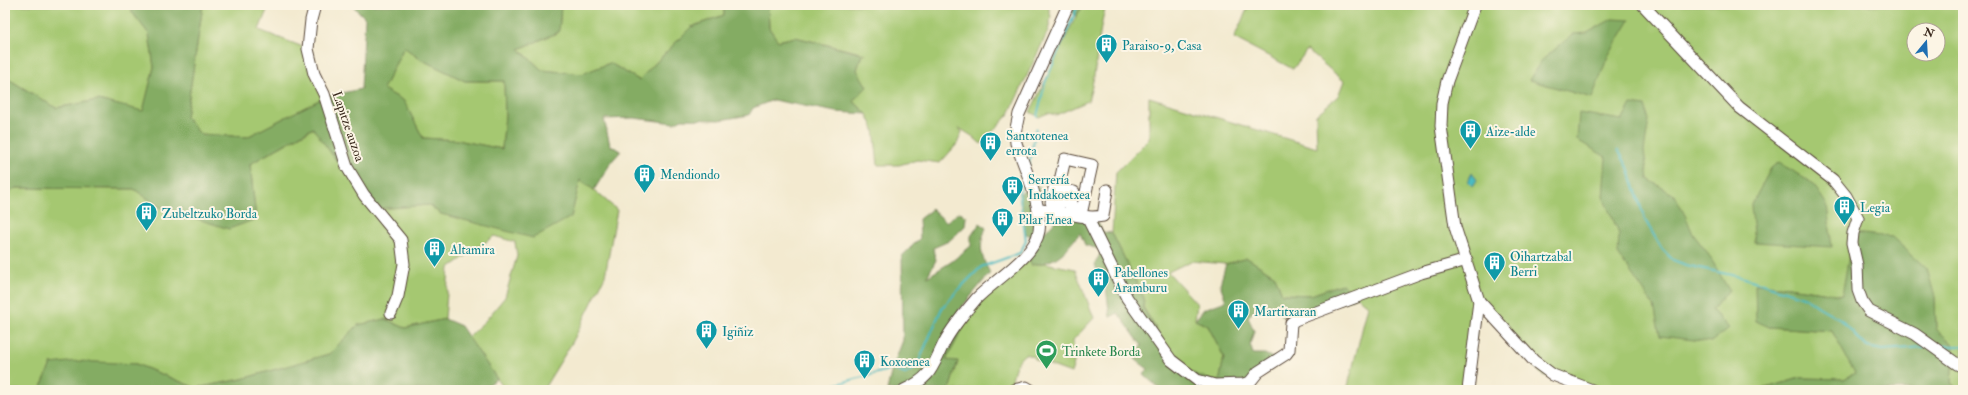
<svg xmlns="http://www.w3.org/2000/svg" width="1968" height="395" font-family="'IM FELL Double Pica',serif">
<rect width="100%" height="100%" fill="#fcf5e5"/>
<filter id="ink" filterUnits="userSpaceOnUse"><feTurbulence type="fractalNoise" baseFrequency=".025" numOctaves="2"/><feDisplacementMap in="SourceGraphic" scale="8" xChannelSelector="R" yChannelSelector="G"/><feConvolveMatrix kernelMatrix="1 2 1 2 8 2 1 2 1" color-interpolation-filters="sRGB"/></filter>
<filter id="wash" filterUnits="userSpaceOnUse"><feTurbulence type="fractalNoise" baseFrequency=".012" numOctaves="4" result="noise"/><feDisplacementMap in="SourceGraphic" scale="16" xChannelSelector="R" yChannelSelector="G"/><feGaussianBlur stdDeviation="0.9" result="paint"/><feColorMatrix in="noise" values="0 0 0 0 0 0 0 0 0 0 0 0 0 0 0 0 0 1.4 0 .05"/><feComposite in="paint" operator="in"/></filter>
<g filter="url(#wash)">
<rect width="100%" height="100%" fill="#f3ead0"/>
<g fill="#a5c871" stroke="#707948" fill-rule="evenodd">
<polygon points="5,5 139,5 131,11 149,34 154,67 143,112 98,100 56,108 5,77"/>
<polygon points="203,5 269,5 259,30 311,50 327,96 247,137 200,134 186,117"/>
<polygon points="561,5 724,5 724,15 691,27 639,80 610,63 582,74 542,70 519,49 559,32"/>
<polygon points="768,5 1048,5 1051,17 1048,31 1009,114 981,144 972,136 959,128 962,132 957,144 940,163 917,160 899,165 878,165 874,129 867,114 853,101 857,70 862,54 865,54 795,37 778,41 769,28"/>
<path d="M1084,5H1106C1097,36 1098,69 1088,101L1056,115L1048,113L1039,117L1030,112L1076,16Z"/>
<path d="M1249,5H1963V390H1959L1951,383L1954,345L1936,329L1935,297L1847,273L1842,295L1789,287L1755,284L1769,327L1832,331L1856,373L1844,379L1800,378L1760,390H1594L1542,375L1480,302L1469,390H1347L1368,306L1342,284L1311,295L1282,294L1275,276L1247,258L1226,264L1191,261L1168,272L1197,304L1195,320L1208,326L1224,357L1219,383L1199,378L1182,366L1164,342L1143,307L1144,298L1112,233L1116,172L1149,139V97L1317,148L1316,115L1338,96L1344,81L1307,50L1293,69L1234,38ZM1914,30H1938V54H1914Z"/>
<polygon points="404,47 420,59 465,81 504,81 505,115 502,149 457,140 423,138 404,101 383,89"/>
<polygon points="314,128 341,167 375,209 429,205 441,214 571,217 580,180 594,190 617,210 605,276 573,341 543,390 505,390 468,337 486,320 505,297 517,256 515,242 494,236 449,268 445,319 405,328 385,319 358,325 329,354 242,379 196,388 136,364 51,364 40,390 5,390 5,179 15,188 134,189 160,207 256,219 250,164"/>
<path d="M1030,259L1031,265L1045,263L1075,269L1094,318L1073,340L1074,363L1071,373L1036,360L1034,357L1025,354C1014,362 1012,377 1011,390H949L958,362L946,360L969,317L966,316L1008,276Z"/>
</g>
<g fill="#84ac63" stroke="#606b40" fill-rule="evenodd">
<path d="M139,5H203L186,117L200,134L247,137L327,96L361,89L365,18L352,5H561L559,32L519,49L542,70L582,74L610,63L639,80L691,27L724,15V5H768L769,28L778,41L795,37L862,54L857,70L867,87L853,101L867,114L836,112L773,100L753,108L749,115L720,120L682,119L674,123L634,118L604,119L610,145L621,151L612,161L594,190L580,180L571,217L533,238L441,214L429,205L375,209L341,167L313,128L250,164L256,219L229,229L160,207L134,189L15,188L5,198V77L56,108L98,100L143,111L154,67L149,34L131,11ZM404,47L420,59L465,81H504L505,115L502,149L457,140L423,138L404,101L383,89Z"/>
<polygon points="1075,5 1084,5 1076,16 1072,13"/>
<polygon points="1612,19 1630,20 1608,56 1592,98 1529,80 1541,61 1573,34 1587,33"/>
<polygon points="1631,104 1645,106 1649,120 1644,151 1648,179 1674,195 1685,215 1693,234 1707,252 1729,290 1712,310 1729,328 1711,342 1660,336 1654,306 1618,254 1619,233 1603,197 1606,157 1577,140 1579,113 1622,120"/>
<polygon points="1779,162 1813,184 1827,205 1832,247 1755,242 1751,206 1771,168"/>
<path d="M1035,184L1041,187C1038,196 1042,201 1044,210C1045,218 1045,225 1044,233L1056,220L1069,216L1095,218L1103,232L1112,233L1144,298L1143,308L1179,368L1219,383L1224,357L1208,326L1195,320L1204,309L1226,301L1220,284L1226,264L1247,258L1275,276L1282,294L1311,295L1342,284L1357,297L1295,320L1281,315V308L1261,303L1248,317L1254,331L1250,344L1253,354H1265L1275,359L1242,386L1246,390H1161L1144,375L1148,369L1136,360L1132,352L1142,346L1118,313L1110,317L1106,288L1100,281L1095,264L1102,250L1085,245L1080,233C1063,253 1059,262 1031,265L1030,259L1040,242L1025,233L1019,194Z"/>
<path d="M932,209L946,222L959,212L966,217L965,226L949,241L933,248L936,260L927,277L951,262L971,246V236L980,223L986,228C978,247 981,256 990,273L957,313L969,317L946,360L958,361L949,390H887L892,369L903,340L902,256L920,238L919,219Z"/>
<polygon points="1853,233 1892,237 1927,269 1935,297 1936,329 1954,345 1951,383 1959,390 1760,390 1800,378 1844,379 1855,373 1832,331 1769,327 1756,321 1755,284 1789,287 1842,295"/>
<polygon points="385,319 405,328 445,319 461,326 497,379 481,390 40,390 51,364 78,361 136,364 196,388 242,379 329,354 358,325"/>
</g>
<polygon fill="#4cbbc2" stroke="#447270" points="1472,172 1477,180 1473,186 1471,185 1468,182"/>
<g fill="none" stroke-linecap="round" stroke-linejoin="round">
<g stroke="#4cbbc2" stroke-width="2">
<polyline points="1037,116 1045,83 1078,5"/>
<polyline points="1618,150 1628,167 1645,220 1662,249 1673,260 1686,265 1745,278 1806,298 1819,307 1840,319 1867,347 1882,350 1924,347"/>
<polyline points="1029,165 1036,129"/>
<polyline points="1941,346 1963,346"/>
<polyline points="829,390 830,386 892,369 905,374 916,368 941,310 956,292 981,267 1020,253 1026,241 1019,192 1024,179"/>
</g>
</g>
</g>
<g filter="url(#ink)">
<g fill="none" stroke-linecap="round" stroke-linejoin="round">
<defs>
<g id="minor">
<polyline points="315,5 311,20 308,49 314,74 324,94 347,167 364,195 401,240 404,264 398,296 391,313"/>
<polyline points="1643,5 1739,107 1833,180 1846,196 1858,218 1853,233 1852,243 1857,265 1858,290 1862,301 1869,311 1915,334 1957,364 1963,367"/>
<polygon points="1065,159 1092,165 1082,210 1070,207 1074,192 1064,190 1060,204 1051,202 1055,184 1059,185"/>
<path d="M1038,210C1060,210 1082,220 1103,216L1107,190"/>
<polyline points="1087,217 1127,298 1171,360 1197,380 1215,385 1243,384 1250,382 1258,372 1286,354 1289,350 1291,323 1295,320 1421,273 1467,260"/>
<polyline points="1479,301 1534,361 1553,375 1592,390"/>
<path d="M904,390C933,377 932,366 945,341C953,326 965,312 976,299C993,281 1035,257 1039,231C1043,208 1024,166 1016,143L1015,133L1019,114L1068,5"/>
<polyline points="1014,390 1026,387 1031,390"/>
<polyline points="1468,390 1479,301 1455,227 1441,126 1442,103 1447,81 1475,5"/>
</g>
</defs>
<use href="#minor" stroke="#574739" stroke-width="13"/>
<use href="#minor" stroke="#fff" stroke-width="11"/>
</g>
</g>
<defs>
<symbol id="building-pin" viewBox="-11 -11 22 30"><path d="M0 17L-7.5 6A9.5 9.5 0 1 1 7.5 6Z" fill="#0f9aa8" stroke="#fcf5e5"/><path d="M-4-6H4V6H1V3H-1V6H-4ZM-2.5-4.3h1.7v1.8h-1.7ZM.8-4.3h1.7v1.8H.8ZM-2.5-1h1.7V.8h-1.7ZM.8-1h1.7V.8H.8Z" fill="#fff"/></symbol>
<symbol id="stadium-pin" viewBox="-11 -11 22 30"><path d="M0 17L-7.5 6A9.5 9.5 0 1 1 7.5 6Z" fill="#2e9e5b" stroke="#fcf5e5"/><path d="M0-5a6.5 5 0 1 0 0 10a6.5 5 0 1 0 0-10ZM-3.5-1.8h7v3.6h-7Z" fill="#fff"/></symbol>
</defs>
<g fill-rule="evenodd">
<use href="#building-pin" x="1094" y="32" width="25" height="34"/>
<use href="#building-pin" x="1458" y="118" width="25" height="34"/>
<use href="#building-pin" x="978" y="130" width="25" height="34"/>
<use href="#building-pin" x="632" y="162" width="25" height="34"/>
<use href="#building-pin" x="1000" y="174" width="25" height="34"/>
<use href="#building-pin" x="1832" y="194" width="25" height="34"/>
<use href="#building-pin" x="134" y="200" width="25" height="34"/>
<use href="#building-pin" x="990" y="206" width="25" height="34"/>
<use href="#building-pin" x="422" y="236" width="25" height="34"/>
<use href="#building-pin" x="1482" y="250" width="25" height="34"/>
<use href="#building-pin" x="1086" y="266" width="25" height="34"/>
<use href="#building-pin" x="1226" y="298" width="25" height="34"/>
<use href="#building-pin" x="694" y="318" width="25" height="34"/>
<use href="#stadium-pin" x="1034" y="338" width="25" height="34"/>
<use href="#building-pin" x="852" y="348" width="25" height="34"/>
</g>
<g text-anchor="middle" stroke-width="4" stroke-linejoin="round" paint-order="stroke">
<g font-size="13" fill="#0d838f" stroke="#fcf5e5" text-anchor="start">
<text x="1122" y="50">Paraiso-9, Casa</text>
<text x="1486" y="136">Aize-alde</text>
<text x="1006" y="140">Santxotenea<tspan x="1006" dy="15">errota</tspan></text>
<text x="660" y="179">Mendiondo</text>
<text x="1028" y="184">Serrería<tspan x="1028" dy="15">Indakoetxea</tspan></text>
<text x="1860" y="212">Legia</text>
<text x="162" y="218">Zubeltzuko Borda</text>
<text x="1018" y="224">Pilar Enea</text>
<text x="450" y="254">Altamira</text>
<text x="1510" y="261">Oihartzabal<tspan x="1510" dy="15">Berri</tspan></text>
<text x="1114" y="277">Pabellones<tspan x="1114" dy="15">Aramburu</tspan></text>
<text x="1254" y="316">Martitxaran</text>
<text x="722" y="336">Igiñiz</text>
<text x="880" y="366">Koxoenea</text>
</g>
<g font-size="13" fill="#3b2a1e" stroke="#fcf5e5">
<text transform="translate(349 126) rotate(71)" y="5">Lapitze auzoa</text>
</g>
<g font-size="13" fill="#27864d" stroke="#fcf5e5" text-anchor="start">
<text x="1062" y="356">Trinkete Borda</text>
</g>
</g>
<rect width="1968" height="395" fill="none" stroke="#fcf5e5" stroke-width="20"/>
<g transform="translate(1926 42) rotate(18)"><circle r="19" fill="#fcf5e5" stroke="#afa495"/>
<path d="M0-3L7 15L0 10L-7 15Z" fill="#1f6fb2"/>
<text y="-6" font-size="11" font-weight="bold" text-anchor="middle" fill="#3b2a1e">N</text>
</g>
</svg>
